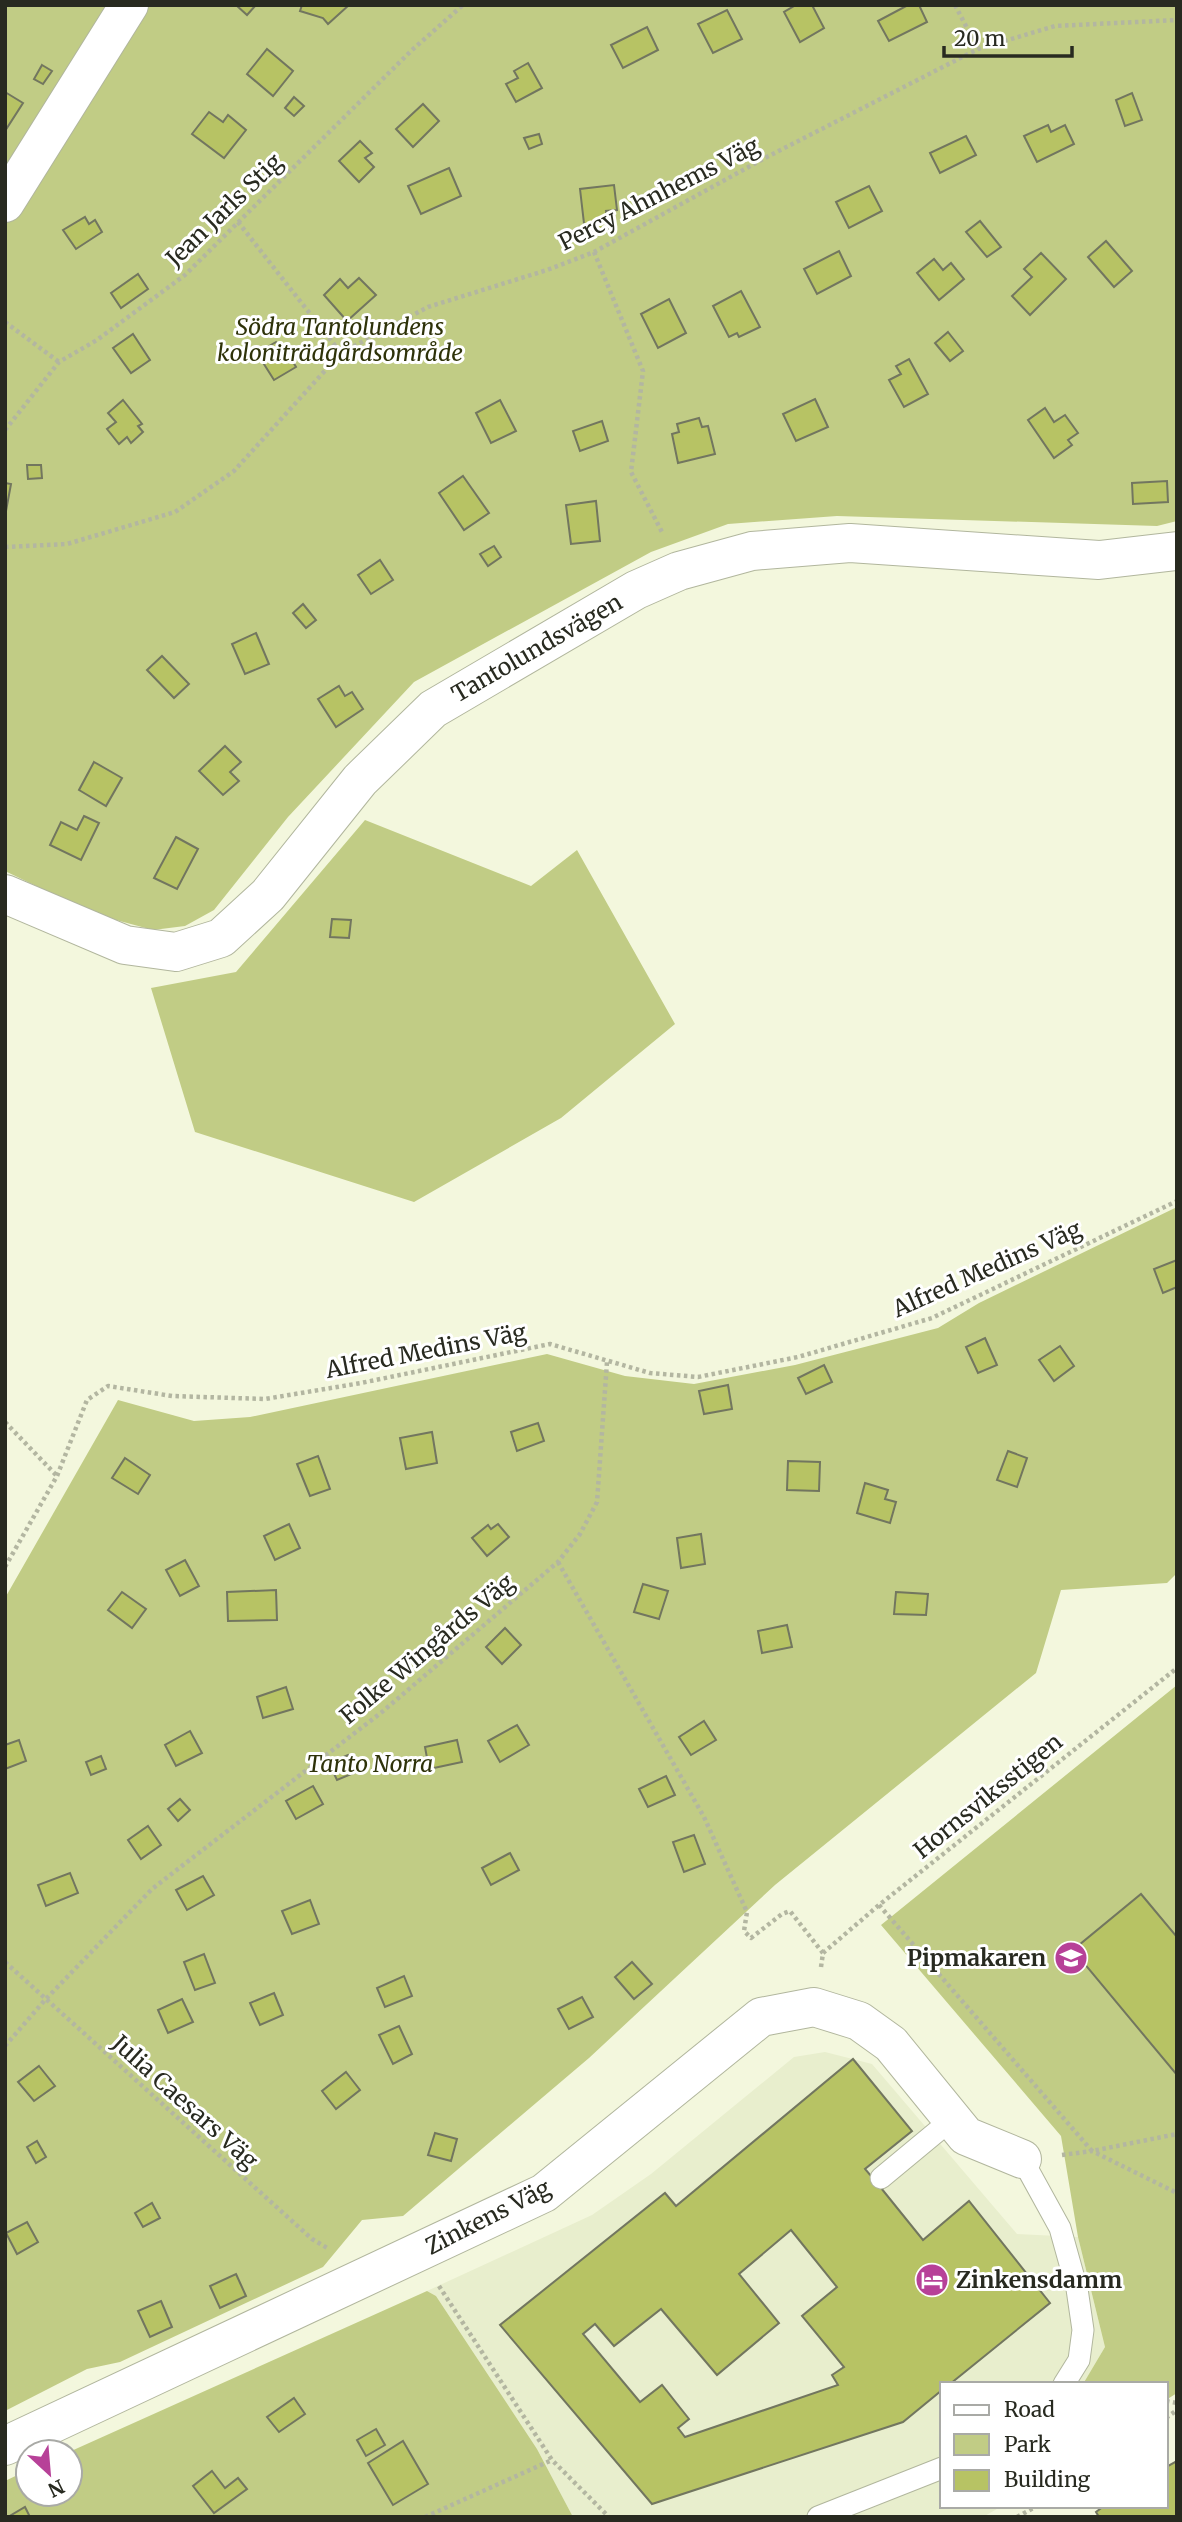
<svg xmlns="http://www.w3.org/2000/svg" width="1182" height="2522" font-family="Merriweather,serif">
<rect width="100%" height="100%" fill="#f3f7dd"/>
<polygon fill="#e8eecd" points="825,2052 872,2064 1017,2234 1078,2237 1105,2347 1083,2384 942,2384 942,2506 1002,2506 983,2517 573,2517 537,2449 436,2296 427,2291 592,2215 651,2174 794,2057"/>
<g fill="#c1cc85">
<polygon points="5,5 1177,5 1177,521 1157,526 837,516 728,524 651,552 414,682 288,817 214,910 185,926 153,930 94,914 5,871"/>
<polygon points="365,820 531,886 577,850 675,1024 561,1118 414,1202 195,1132 151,988 236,972"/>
<polygon points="1177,1207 1177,1573 1167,1583 1061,1590 1036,1673 775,1885 589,2058 403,2216 362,2220 323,2267 120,2362 87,2369 5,2411 5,1598 118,1400 194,1421 250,1417 547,1354 625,1376 694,1384 795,1365 938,1328 979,1303"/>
<polygon points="1177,1685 1177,2393 1166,2400 1166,2384 1083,2384 1105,2347 1078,2237 1061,2136 881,1925"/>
<polygon points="427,2291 436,2296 537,2449 573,2517 5,2517 5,2481 28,2470 28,2494 70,2494 69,2452"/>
</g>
<g fill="#b7c364" stroke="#72765f" stroke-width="2" fill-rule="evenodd">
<polygon points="236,5 256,5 247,15"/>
<polygon points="302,5 349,5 328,24 323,18 300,11"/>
<polygon points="796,5 812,5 824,28 800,42 784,12"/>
<polygon points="908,5 919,5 927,22 889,41 878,21"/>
<polygon points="727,10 742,39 713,53 698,24"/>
<polygon points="647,27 658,50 623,68 611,45"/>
<polygon points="267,49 293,71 273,96 247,74"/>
<polygon points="528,63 542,88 516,102 506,84 518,78 514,71"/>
<polygon points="42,65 52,71 43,84 34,79"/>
<polygon points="5,92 23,103 5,131"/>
<polygon points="1132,93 1142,120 1125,126 1116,100"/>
<polygon points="294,97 304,106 294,116 285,108"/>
<polygon points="423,104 439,121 413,147 396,129"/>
<polygon points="209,112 223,122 228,115 246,130 224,158 192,134"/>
<polygon points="1048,125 1051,132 1065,125 1074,144 1037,162 1024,136"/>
<polygon points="539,134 542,144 529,149 524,138"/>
<polygon points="966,136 976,155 940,173 930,153"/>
<polygon points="360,141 372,153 365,158 374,167 359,182 339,161"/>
<polygon points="449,168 461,196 421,214 408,186"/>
<polygon points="614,185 617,210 606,211 608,230 585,232 580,189"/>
<polygon points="869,186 882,211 849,228 836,202"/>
<polygon points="85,217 89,224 95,220 102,232 76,249 63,230"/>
<polygon points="980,221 1001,247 987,257 966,232"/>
<polygon points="1106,241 1132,271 1114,287 1088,257"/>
<polygon points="839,251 851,276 817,294 804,269"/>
<polygon points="1041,253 1066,279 1030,315 1012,296 1032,277 1024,269"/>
<polygon points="934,259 943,270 951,263 964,279 939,300 917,273"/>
<polygon points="138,274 148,289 121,308 111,293"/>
<polygon points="359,278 376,295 347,321 324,295 340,279 348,288"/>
<polygon points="741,291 760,327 739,337 737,333 729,337 713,306"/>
<polygon points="669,299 686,333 658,348 641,314"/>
<polygon points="948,332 963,351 950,361 935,343"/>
<polygon points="133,334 150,360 131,373 113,348"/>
<polygon points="276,342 283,353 286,350 296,367 274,380 257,353"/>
<polygon points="909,359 928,394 904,407 889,380 901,374 896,366"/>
<polygon points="815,399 828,427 796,441 783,414"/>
<polygon points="123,400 142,424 138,426 143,432 131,443 127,437 119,444 107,429 116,422 108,413"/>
<polygon points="500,400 516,431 491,443 476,413"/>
<polygon points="1045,408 1054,422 1065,415 1078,433 1068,440 1072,445 1054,458 1028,420"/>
<polygon points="699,418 702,427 708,426 715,454 678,463 672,434 679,432 677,424"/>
<polygon points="602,421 608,441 580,451 573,431"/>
<polygon points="27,465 41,465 42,478 28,479"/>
<polygon points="463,476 489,513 464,530 439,493"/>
<polygon points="1167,481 1168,502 1133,504 1132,483"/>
<polygon points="5,483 11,484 6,511 5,511"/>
<polygon points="596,501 600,541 571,544 566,505"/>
<polygon points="494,546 501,557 488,566 480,554"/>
<polygon points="380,560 393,580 371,594 358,575"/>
<polygon points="303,604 316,620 306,628 293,613"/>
<polygon points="256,633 269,664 245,674 232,644"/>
<polygon points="162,656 189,684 174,698 147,670"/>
<polygon points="339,686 345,696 352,692 363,709 336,727 318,699"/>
<polygon points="225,746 241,762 230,772 239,781 223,795 199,771"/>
<polygon points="94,762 122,778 106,806 79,790"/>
<polygon points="84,816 99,823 81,860 50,845 61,822 77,830"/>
<polygon points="176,837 198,849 177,889 154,878"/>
<polygon points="332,919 351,920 349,938 330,937"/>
<polygon points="1177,1260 1177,1287 1163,1293 1154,1269"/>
<polygon points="985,1338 997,1365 978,1373 966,1347"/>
<polygon points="1060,1346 1074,1366 1054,1381 1039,1360"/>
<polygon points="824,1365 832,1382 806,1394 798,1378"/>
<polygon points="728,1385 732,1409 704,1414 699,1391"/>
<polygon points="538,1423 544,1441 517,1451 511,1432"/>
<polygon points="432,1432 437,1463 406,1469 400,1438"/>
<polygon points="1008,1451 1027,1458 1017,1487 997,1480"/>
<polygon points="318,1456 330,1489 310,1496 297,1464"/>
<polygon points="125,1458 150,1475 138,1494 112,1478"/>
<polygon points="788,1461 820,1462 819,1491 787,1490"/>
<polygon points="865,1483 888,1490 885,1499 896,1502 890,1523 857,1513"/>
<polygon points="289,1524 300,1548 275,1560 264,1536"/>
<polygon points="498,1524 509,1537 487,1556 472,1538 488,1525 491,1529"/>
<polygon points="701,1534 705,1564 681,1568 677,1538"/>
<polygon points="185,1560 199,1586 180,1596 166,1570"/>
<polygon points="643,1584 668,1591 659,1619 634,1612"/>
<polygon points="276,1590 277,1620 228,1621 227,1592"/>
<polygon points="122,1592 146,1609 132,1628 108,1610"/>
<polygon points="896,1592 928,1594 926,1615 894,1614"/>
<polygon points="787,1625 792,1647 762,1653 758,1631"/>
<polygon points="505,1628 521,1645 502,1664 486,1647"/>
<polygon points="286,1687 293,1709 263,1718 257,1697"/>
<polygon points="704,1721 716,1740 691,1755 679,1737"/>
<polygon points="517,1725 529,1745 500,1762 488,1741"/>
<polygon points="190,1731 202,1753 176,1766 165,1745"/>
<polygon points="19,1740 26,1761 5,1769 5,1745"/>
<polygon points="457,1740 462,1762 429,1769 425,1747"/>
<polygon points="348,1755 356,1772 337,1780 329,1763"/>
<polygon points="101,1756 106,1769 91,1775 86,1762"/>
<polygon points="666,1776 675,1795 648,1807 639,1789"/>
<polygon points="313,1786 323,1804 296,1819 286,1801"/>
<polygon points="180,1799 190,1810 178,1821 168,1809"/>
<polygon points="148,1826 161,1845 141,1859 128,1840"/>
<polygon points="694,1835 705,1864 684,1872 673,1842"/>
<polygon points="510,1853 519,1870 491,1885 482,1868"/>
<polygon points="70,1873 78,1893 46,1906 38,1885"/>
<polygon points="203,1876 214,1895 187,1910 176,1890"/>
<polygon points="1141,1894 1177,1937 1177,2075 1073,1950"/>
<polygon points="310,1900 319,1924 292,1934 282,1911"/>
<polygon points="204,1954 215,1983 195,1990 184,1962"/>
<polygon points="632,1962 652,1984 634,1999 615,1977"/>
<polygon points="404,1976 412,1996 385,2007 377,1988"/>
<polygon points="274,1993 283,2015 260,2025 250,2003"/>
<polygon points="582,1997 593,2017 569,2029 558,2009"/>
<polygon points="182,1999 193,2022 168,2033 158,2010"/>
<polygon points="399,2026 412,2054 393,2064 379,2035"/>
<path d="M853,2059L912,2131L865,2169L877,2183L923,2240L969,2201L1050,2303L950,2384H942V2390L903,2422L652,2504L500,2325L665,2193L676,2206ZM791,2230L837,2287L802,2316L844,2367L832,2375L838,2385L685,2437L678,2428L689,2419L662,2385L640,2402L583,2334L595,2324L614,2346L661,2309L717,2375L779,2323L739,2274Z"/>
<polygon points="39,2066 55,2086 34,2101 18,2082"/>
<polygon points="346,2072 360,2090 336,2109 322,2091"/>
<polygon points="435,2133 457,2139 451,2161 428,2155"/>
<polygon points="37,2141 46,2157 36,2163 27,2147"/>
<polygon points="152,2203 160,2218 143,2227 135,2213"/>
<polygon points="27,2222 38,2242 17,2254 6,2233"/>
<polygon points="236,2274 246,2296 220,2308 210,2286"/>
<polygon points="161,2301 172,2327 150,2337 138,2311"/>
<polygon points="294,2398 305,2414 279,2432 267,2417"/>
<polygon points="376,2429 385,2445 366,2456 357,2440"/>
<polygon points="403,2441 428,2484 393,2505 368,2463"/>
<polygon points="1177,2461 1177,2517 1099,2517 1096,2512 1104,2506 1166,2506 1166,2467"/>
<polygon points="212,2471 225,2488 238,2478 247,2489 214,2513 193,2486"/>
<polygon points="25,2507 30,2517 8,2517"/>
</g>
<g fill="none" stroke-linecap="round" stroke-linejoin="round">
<defs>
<g id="service">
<polyline points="1022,2159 1060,2228 1077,2289 1083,2330 1079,2360 1064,2384"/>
<polyline points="881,2178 951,2120"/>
<polyline points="818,2517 942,2468"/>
</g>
<g id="minor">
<polyline points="5,203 129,5"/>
<polyline points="5,894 125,945 176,952 221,938 268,895 360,780 433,709 636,590 679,571 752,551 850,543 1099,560 1177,551"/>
<polyline points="5,2446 544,2193 761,2017 814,2007 859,2021 891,2044 966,2136 1022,2159"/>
</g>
</defs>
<use href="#service" stroke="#b1b69d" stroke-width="23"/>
<use href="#minor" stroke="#b1b69d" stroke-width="40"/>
<g stroke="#b3b6a1" stroke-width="4.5" stroke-dasharray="3.5 3.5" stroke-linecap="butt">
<polyline points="955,5 978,49"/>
<polyline points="238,222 341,353"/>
<polyline points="594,252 643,371 631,472 663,534"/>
<polyline points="5,322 59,362"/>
<polyline points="5,430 59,362 97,340 185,275 412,50 463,5"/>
<polyline points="5,547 67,544 175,512 234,471 341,353 428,307 547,270 594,252 763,159 978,49 1055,26 1177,20"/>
<polyline points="5,1422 57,1476"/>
<polyline points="558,1562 704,1817 747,1912 744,1931 751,1938 782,1914 790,1911 823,1953"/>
<polyline points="5,1567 57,1476 87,1400 108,1386 172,1396 265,1399 361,1383 550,1344 650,1373 698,1377 798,1357 932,1318 1177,1201"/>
<polyline points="879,1905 1092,2151 1177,2134"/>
<polyline points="5,1962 312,2239 329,2249"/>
<polyline points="821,1967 823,1953 879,1905 1177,1668"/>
<polyline points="5,2046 45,2000 152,1889 382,1712 558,1562 580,1534 597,1502 607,1362"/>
<polyline points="1062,2155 1092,2151 1177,2193"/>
<polyline points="439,2286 552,2460 609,2517"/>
<polyline points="1166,2401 1177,2403"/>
<polyline points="1166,2418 1177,2410"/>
<polyline points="425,2517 552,2460"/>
<polyline points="1017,2517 1037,2506"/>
</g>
<use href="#service" stroke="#fff" stroke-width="21"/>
<use href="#minor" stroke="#fff" stroke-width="38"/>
</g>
<defs>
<symbol id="school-disc" viewBox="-11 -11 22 22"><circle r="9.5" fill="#b74198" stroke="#fff"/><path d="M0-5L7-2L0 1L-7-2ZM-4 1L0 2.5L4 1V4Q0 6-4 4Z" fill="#fff"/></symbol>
<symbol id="hotel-disc" viewBox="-11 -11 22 22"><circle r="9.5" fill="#b74198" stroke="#fff"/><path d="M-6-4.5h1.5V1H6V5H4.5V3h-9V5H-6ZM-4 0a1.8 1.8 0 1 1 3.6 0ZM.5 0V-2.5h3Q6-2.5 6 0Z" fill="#fff"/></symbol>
</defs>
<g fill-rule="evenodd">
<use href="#school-disc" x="1052" y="1939" width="38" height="38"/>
<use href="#hotel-disc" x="913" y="2261" width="38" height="38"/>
</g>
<g text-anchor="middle" stroke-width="6" stroke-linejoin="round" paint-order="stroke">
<g font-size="23" fill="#282a20" stroke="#fff">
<text transform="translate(659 194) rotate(-27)" y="8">Percy Ahnhems Väg</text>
<text transform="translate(224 210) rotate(-44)" y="8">Jean Jarls Stig</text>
<text transform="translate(537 648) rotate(-30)" y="8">Tantolundsvägen</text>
<text transform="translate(987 1269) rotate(-24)" y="8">Alfred Medins Väg</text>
<text transform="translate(426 1351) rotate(-11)" y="8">Alfred Medins Väg</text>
<text transform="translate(427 1649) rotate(-40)" y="8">Folke Wingårds Väg</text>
<text transform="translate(988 1796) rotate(-39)" y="8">Hornsviksstigen</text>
<text transform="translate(185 2102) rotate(42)" y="8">Julia Caesars Väg</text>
<text transform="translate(488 2217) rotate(-27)" y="8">Zinkens Väg</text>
</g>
<g font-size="23" font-style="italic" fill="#2e3209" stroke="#fff">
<text x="340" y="335">Södra Tantolundens<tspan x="340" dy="26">koloniträdgårdsområde</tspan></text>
<text x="370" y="1772">Tanto Norra</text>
</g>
<g font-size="23" font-weight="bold" fill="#282a20" stroke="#fff" text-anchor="end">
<text x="1046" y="1966">Pipmakaren</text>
<text x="956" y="2288" text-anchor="start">Zinkensdamm</text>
</g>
</g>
<rect width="1182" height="2522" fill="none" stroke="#282a20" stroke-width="14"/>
<rect x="940" y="2382" width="228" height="126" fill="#ffffff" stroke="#a9aaa6" stroke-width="2"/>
<rect x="954" y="2405" width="35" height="10" fill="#ffffff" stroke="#a9aaa6" stroke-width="2"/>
<text x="1004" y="2417" font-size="21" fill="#282a20">Road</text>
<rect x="954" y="2434" width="35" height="21" fill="#c1cc85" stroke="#a9aaa6" stroke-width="2"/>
<text x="1004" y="2452" font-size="21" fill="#282a20">Park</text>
<rect x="954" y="2470" width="35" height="21" fill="#b7c364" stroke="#a9aaa6" stroke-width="2"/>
<text x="1004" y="2487" font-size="21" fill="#282a20">Building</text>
<g transform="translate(49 2473) rotate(154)"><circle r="33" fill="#ffffff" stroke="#a9aaa6" stroke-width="2"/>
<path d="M0-5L12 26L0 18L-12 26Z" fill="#b74198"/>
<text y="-10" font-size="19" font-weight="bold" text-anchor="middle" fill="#282a20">N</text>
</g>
<path d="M944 46v10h128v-10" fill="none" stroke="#282a20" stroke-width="3.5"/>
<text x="954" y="46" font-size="21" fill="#282a20" stroke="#ffffff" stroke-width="5" paint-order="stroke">20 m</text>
</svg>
